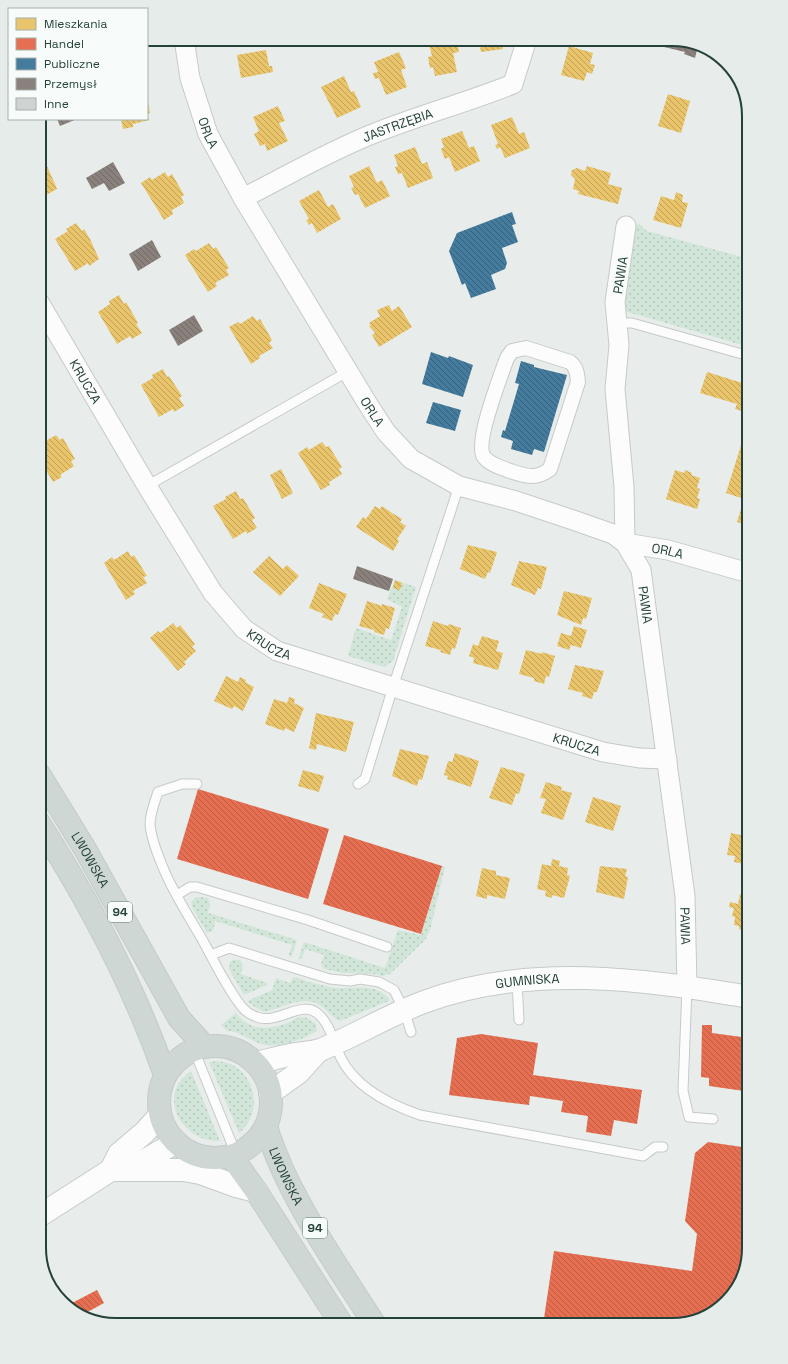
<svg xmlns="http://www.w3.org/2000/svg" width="788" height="1364" font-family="'Space Grotesk',sans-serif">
<defs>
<pattern id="green-dots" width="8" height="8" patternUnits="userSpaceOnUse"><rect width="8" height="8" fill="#d1e6d8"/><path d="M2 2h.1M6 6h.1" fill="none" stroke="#b3c6ba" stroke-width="1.8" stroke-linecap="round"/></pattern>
<pattern id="homes-back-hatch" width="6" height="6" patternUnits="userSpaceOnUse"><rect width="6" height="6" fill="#e9c46a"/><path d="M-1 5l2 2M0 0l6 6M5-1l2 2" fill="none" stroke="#bda158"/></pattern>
<pattern id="shops-back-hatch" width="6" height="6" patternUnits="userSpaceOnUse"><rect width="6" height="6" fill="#e76f51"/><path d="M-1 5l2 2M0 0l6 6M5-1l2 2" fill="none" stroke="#bb5d44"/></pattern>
<pattern id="public-back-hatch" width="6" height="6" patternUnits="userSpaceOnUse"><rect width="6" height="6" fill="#457b9d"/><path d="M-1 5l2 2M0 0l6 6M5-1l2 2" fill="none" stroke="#36617a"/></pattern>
<pattern id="industry-back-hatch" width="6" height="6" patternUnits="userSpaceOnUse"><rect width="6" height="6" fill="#8a817c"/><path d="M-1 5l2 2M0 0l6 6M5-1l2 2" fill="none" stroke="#716b67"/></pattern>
<pattern id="building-back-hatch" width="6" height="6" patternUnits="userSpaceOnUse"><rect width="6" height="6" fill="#cfd4d2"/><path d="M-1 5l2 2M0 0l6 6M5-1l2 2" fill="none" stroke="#b2b7b5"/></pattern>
</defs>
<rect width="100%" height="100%" fill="#e8edeb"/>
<g fill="url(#green-dots)">
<polygon points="638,223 647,231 749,259 749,347 624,311 631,233"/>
<polygon points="395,580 416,587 393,661 384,667 348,656 356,628 391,640 402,607 387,599"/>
<polygon points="442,866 445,867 430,930 425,940 390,974 382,976 373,974 343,973 324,969 321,964 324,955 305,949 302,958 298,960 304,942 385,968 398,930 421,935"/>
<polygon points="196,897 208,898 210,904 208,913 297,940 291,958 289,954 292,945 215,921 213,931 207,933 192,907 191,902"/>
<polygon points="233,960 240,960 243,965 241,974 267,983 267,985 244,995 229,969 230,962"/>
<path d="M293,977C305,980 317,985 330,987C352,991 371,981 389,998V1001L340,1021C331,1017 326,1008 318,1004C300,995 281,1009 264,1012L250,1004L248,1001L272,990L276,978L290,983Z"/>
<path d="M236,1013C249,1031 268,1030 287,1023C292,1021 298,1017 302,1017C308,1017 312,1021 316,1024L317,1031C302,1040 273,1051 256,1042C246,1038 238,1031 227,1031L221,1025Z"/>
<path d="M209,1062C249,1055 270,1108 239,1133Z"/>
<path d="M191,1071L220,1141C180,1142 156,1094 191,1071Z"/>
</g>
<g fill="url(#homes-back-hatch)">
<polygon points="437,39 456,39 459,52 453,53 457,72 435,76 433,67 430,68 428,57 432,56 428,41"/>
<polygon points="479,39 502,39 503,49 481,52"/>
<polygon points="569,46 593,53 590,64 595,65 592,74 587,72 584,81 561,75"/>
<polygon points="266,50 269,66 272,66 273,72 241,78 237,55"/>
<polygon points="399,52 406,68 401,70 407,87 386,95 379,78 375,79 373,73 378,72 374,62"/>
<polygon points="344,76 351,92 354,91 361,107 337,118 321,87"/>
<polygon points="668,94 690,101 681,133 658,126"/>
<polygon points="148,102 150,113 147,114 147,103"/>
<polygon points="278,106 285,121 279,123 288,141 267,151 265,144 260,146 254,134 259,131 253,117"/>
<polygon points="512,117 519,134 524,132 530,148 505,158 500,147 497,149 495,145 498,144 491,125"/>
<polygon points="121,119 149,119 149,120 133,124 133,127 123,129"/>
<polygon points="462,131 469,148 474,146 480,161 455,172 449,157 445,159 441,149 444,147 441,139"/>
<polygon points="415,147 422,164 427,162 433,178 408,188 402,173 398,174 395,167 398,166 394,155"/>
<polygon points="39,154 42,160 44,159 57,189 46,195 45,192 39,195"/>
<polygon points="369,166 377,183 382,180 390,196 365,208 358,194 355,195 351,188 354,187 349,176"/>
<polygon points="587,166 611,173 608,184 622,188 618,204 578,194 579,191 573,189 575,179 571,175 572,170 577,168 585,171"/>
<polygon points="165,172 168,177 172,174 184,195 181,197 184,203 172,210 173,214 164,220 141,183 150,177 152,180"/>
<polygon points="319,190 328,207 333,204 341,219 317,233 312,223 309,225 306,220 309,219 299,201"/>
<polygon points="676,192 683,195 682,202 688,203 681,228 653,220 661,196 674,200"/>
<polygon points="76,223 82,231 84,229 90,239 99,259 89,266 88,263 75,271 55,239 68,231 66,229"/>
<polygon points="209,243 213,249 216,247 229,268 226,270 229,275 215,283 217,286 208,292 185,255 194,249 196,251"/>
<polygon points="119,295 124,304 126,302 138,323 136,324 142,333 132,339 130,336 117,344 98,312 110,304 109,301"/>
<polygon points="389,305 392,311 399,306 412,327 379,347 372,335 375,333 369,326 371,325 369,323 380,316 377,310"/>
<polygon points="253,316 257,321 260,319 272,340 269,343 273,348 259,356 260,358 251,364 229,327 238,322 240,324"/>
<polygon points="163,369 167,377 169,376 182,396 179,398 184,406 174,412 173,409 159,417 141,385 153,378 152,375"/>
<polygon points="707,372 749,385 749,413 735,409 737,404 700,393"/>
<polygon points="56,435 60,440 63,438 75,459 71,461 74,466 60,475 62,477 53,482 39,458 39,440 42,443"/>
<polygon points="743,439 749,441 749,526 737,522 744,499 726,493"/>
<polygon points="322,442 326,447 329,446 335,456 342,467 339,469 342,474 329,482 330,485 321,490 298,453 307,447 309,450"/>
<polygon points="281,469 293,493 282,499 270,475"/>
<polygon points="675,470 684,473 685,470 692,473 691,475 700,478 697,488 700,489 697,498 700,499 697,509 666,499"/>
<polygon points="236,491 240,499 243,498 255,518 252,520 257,528 247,534 246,531 233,539 213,506 226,499 225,497"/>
<polygon points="375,506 380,509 382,506 392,513 402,519 400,522 406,526 397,539 399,541 393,551 356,527 363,517 366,519"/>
<polygon points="468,545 497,552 490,573 488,572 485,579 460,569"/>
<polygon points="128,551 131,557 134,555 147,576 143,577 147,583 133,591 135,594 126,600 104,563 112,557 114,560"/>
<polygon points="269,556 283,569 287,565 299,576 280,596 253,572"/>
<polygon points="519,561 547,567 541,589 538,588 535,595 511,585"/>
<polygon points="395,580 402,583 400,590 393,588"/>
<polygon points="319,583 347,594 338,615 335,614 332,621 322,617 324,614 309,608"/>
<polygon points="564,591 592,598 586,619 583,618 581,625 557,615"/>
<polygon points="367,601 382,606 382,604 395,608 389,629 386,628 384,635 374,632 374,630 359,626"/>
<polygon points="433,621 448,626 449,624 461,628 455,649 452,648 450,655 440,652 441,650 425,646"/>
<polygon points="173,623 177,628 180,625 195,644 192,647 196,651 184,662 186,664 178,671 150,638 158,631 160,633"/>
<polygon points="749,624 749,641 744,639"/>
<polygon points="574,626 587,630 581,648 571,645 569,650 557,646 561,633 571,636"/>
<polygon points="482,636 499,641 496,651 503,653 498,670 473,663 474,658 469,656 473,644 478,646"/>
<polygon points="526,650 542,654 542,652 555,656 549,677 546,676 544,684 534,681 534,678 519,674"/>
<polygon points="575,665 604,671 597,692 594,692 592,699 582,696 583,693 568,689"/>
<polygon points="226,676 238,682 240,677 246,680 245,682 254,687 243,711 234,706 232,709 214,701"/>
<polygon points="289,697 295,699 294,703 304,708 294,732 285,728 284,731 265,724 274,699 287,703"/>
<polygon points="316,713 354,722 346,752 317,744 316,750 309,748"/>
<polygon points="400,749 429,756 422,780 419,779 417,786 392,776"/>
<polygon points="455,753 479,761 471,787 447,779 448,776 444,775 448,761 452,762"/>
<polygon points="501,767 525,774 519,794 516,793 512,805 489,798"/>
<polygon points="303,770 324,776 319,792 298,786"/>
<polygon points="546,782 562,787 561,790 572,793 563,820 541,813 546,799 540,798"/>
<polygon points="593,797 621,806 613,831 585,822"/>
<polygon points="731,833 749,837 749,865 734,862 735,856 727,855"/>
<polygon points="552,859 560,861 559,866 568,868 567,875 570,876 564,898 552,895 552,898 545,896 546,891 537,889 542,864 551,866"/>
<polygon points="600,866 627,869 625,876 628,877 624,899 596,892"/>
<polygon points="482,868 496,871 496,875 510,878 505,899 487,895 487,899 476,896"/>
<polygon points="740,894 749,896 749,928 745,927 744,931 739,929 739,926 734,925 735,917 732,916 734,908 729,907 730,902 738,904"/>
</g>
<g fill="url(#shops-back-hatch)">
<polygon points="198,789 329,829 308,899 177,859"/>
<polygon points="344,835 442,866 421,934 323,904"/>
<polygon points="702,1025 712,1025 712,1033 749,1038 749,1085 745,1084 744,1091 709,1086 709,1078 701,1077"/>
<polygon points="481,1034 538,1043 533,1075 642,1090 637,1124 614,1120 611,1136 586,1132 588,1116 561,1112 563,1101 530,1096 529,1105 449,1095 457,1038"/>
<polygon points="708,1142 749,1148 749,1249 736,1291 706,1317 672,1325 543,1325 554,1251 692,1271 697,1234 685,1221 695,1153"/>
<polygon points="97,1290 104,1303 82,1315 78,1314 72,1303"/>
</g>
<g fill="url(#public-back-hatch)">
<polygon points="512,212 516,224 512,225 518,242 502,248 507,263 505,269 491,275 496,289 471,298 465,283 462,285 449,251 457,233"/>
<polygon points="431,352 448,358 449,356 473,365 463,397 422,384"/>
<polygon points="521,361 534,365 534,367 567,375 544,452 534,449 532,455 511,449 513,441 501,437 503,430 505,431 519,384 515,383"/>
<polygon points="433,402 461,410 455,431 426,423"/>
</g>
<g fill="url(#industry-back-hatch)">
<polygon points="644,39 678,39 698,46 695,58 684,54 685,52 643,42"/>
<polygon points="57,119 77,119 60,126"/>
<polygon points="113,162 125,183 109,191 104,183 92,189 86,178"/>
<polygon points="152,240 161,257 138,271 129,254"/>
<polygon points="194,315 203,331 178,346 169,330"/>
<polygon points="357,566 393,579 389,591 353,579"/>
</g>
<polygon fill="url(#building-back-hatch)" points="734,74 740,80 741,82 733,79"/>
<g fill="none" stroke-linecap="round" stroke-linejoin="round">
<defs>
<g id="service">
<polyline points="616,323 632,323 749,356"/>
<polyline points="147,486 347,372"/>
<path d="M197,784H182L158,792C155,801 150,814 150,824C151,837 157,853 162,865C172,891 188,915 202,939C214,961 226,987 242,1007C246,1012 251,1015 257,1017C276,1025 302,1000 317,1013C330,1023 334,1044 341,1058C355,1087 391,1105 420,1115L643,1156L655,1147H663"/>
<polyline points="358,784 365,779 393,687 459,486"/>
<polyline points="177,895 190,887 197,887 308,920 387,947"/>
<polyline points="211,955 229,948 330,979 350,981 360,979 379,982 394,990 404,1010 411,1032"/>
<polyline points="517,981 519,1020"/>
<polyline points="687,987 683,1091 689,1117 713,1119"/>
<polyline points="194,1050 236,1154"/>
</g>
<path id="pedestrian" d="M526,348L570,362C577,368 577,373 578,382L550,469C536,480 526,476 510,471C501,467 490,465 484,457C474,444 501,375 507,358L512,351Z"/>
<g id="minor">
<path id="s1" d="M184,39L190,78L208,134L243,198L369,406L386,432L411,459L459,486L516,501L573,520L613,534L625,543L668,550L749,573"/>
<path id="s2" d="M243,198C287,176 329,151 375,133C420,115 468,102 513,84L527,39"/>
<path id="s3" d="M626,226L615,302L619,345L615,389L624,487L625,543L641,570L685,896L687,987"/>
<path id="s4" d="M39,302L147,486L213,593L244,629L277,651L603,752L639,758L667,759"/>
</g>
<g id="tertiary">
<path id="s5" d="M255,1063C267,1061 278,1057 290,1055C300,1053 311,1053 320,1050C355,1036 388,1015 424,1002C528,963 643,979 749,997"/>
<polyline points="270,1093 298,1073 318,1051"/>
<polyline points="111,1170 119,1154 145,1132 160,1115"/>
<polyline points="129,1170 176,1142"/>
<polyline points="39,1216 111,1170 184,1170 200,1173 236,1186 256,1191"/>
</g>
<g id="primary">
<path id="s6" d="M39,774L85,849L179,1018L205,1047"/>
<path d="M39,823C90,903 134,986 165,1075"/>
<circle cx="215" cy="1102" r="56"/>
<path id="s7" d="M266,1126C285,1192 338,1267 375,1325"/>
<polyline points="231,1156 256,1191 342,1325"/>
</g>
</defs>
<use href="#service" stroke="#c5cac8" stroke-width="11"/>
<use href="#pedestrian" stroke="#c5cac8" stroke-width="16"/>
<use href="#minor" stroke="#c5cac8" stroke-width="21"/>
<use href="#tertiary" stroke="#c5cac8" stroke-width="24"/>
<use href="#primary" stroke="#c3ccc9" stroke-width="24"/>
<use href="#service" stroke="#fcfcfc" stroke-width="9"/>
<use href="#pedestrian" stroke="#fcfcfc" stroke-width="14"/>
<use href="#minor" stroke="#fcfcfc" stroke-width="19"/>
<use href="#tertiary" stroke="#fcfcfc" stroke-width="22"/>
<use href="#primary" stroke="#cfd7d5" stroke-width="22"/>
</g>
<g text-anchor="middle" stroke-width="4" stroke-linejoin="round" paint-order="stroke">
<g fill="#f7fbf9" stroke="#637a73" stroke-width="1">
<rect x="108" y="902" width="24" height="20" rx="3"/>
<rect x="303" y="1218" width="24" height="20" rx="3"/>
</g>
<g font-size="12" font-weight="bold" fill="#24423a">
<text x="120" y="916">94</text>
<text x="315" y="1232">94</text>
</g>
<g font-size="13" fill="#24423a" stroke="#f7fbf9">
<text dy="5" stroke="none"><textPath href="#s2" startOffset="171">JASTRZĘBIA</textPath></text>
<text dy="5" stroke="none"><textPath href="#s1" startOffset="97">ORLA</textPath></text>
<text transform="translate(620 275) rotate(-81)" y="5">PAWIA</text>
<text dy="5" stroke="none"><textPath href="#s4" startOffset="92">KRUCZA</textPath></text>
<text dy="5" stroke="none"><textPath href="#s1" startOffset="421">ORLA</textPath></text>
<text dy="5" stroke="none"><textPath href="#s1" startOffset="757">ORLA</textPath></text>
<text dy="5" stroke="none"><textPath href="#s3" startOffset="385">PAWIA</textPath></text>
<text dy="5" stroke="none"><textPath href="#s4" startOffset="416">KRUCZA</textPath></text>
<text dy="5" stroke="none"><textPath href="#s4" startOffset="740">KRUCZA</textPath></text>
<text dy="5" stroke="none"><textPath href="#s6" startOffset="100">LWOWSKA</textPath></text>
<text dy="5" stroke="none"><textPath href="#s3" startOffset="709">PAWIA</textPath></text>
<text dy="5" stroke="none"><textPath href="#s5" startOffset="287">GUMNISKA</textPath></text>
<text dy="5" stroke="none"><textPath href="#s7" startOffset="54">LWOWSKA</textPath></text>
</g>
</g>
<path d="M0 0H788V1364H0ZM116 46H672A70 70 0 0 1 742 116V1248A70 70 0 0 1 672 1318H116A70 70 0 0 1 46 1248V116A70 70 0 0 1 116 46Z" fill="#e6ecea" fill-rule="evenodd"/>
<path fill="none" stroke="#24423a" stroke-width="2" d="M116 46H672A70 70 0 0 1 742 116V1248A70 70 0 0 1 672 1318H116A70 70 0 0 1 46 1248V116A70 70 0 0 1 116 46Z"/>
<rect x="8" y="8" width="140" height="112" fill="#f7fbf9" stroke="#a3b1ad"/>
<rect x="16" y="18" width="20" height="12" fill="#e9c46a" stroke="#a3b1ad"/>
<text x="44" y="28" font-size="12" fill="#24423a">Mieszkania</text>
<rect x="16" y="38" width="20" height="12" fill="#e76f51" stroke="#a3b1ad"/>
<text x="44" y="48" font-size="12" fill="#24423a">Handel</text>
<rect x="16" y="58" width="20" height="12" fill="#457b9d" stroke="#a3b1ad"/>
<text x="44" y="68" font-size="12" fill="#24423a">Publiczne</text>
<rect x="16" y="78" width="20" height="12" fill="#8a817c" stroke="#a3b1ad"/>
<text x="44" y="88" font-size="12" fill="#24423a">Przemysł</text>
<rect x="16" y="98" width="20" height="12" fill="#cfd4d2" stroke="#a3b1ad"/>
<text x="44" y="108" font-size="12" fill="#24423a">Inne</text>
</svg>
